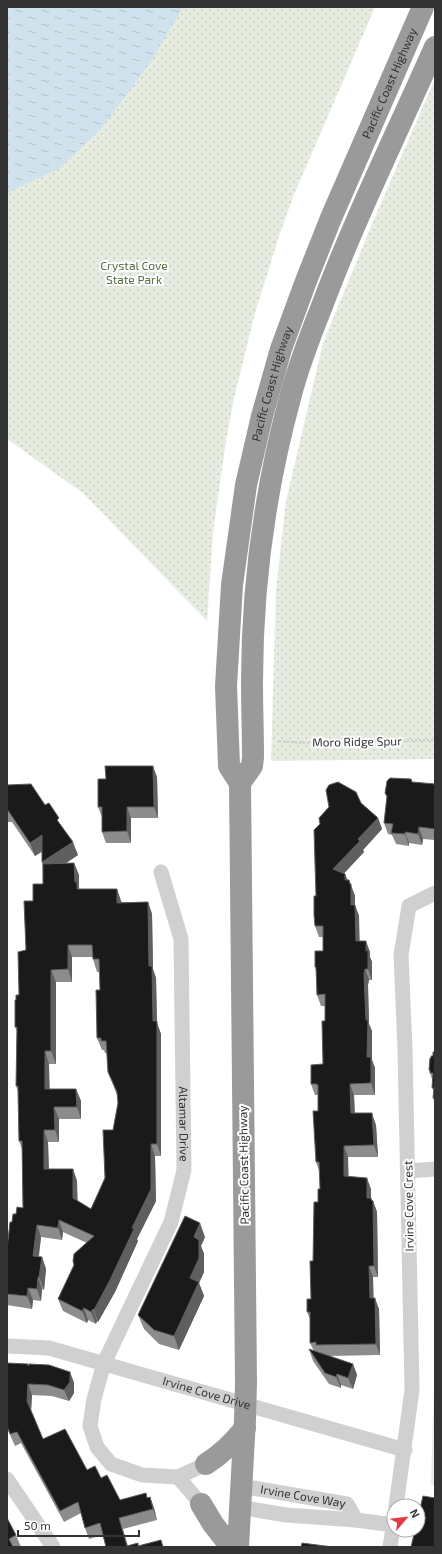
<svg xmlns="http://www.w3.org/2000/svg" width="442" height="1554" font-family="'Exo 2',sans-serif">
<defs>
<pattern id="grass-tufts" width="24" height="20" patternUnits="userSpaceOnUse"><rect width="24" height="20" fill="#e6ecdf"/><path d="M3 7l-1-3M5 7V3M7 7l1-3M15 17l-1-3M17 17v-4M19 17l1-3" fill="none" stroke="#c6cbc0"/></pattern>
<pattern id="park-dots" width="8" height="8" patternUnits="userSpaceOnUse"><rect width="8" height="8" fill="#e6ecdf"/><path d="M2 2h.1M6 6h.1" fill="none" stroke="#c6cbc0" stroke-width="1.8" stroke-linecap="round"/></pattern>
<pattern id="water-ripples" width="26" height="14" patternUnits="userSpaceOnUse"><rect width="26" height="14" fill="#cfe2ee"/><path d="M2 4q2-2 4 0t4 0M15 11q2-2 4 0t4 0" fill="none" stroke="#b2c2cd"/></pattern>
</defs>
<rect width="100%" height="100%" fill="#fff"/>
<polygon fill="url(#grass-tufts)" points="434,1382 435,1382 435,1486 431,1484"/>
<g fill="url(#park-dots)">
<polygon points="7,7 375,7 293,197 280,233 255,313 234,398 226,441 213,532 207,621 83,493 7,439"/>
<polygon points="435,79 435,759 271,761 276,590 286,501 323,343 372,224"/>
</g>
<polygon fill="url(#water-ripples)" points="7,7 183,7 150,63 101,129 60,168 7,193"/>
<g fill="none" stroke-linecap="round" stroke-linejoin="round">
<polyline stroke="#cdcdcd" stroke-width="2.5" stroke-dasharray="2 2" stroke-linecap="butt" points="279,741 307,743 435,740"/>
<g stroke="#d0d0d0" stroke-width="15">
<path id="s1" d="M161,872L181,939L184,1170L171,1222L104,1363L94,1399L90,1426L97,1447L111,1464L142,1475L178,1477L206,1464"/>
<polyline points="408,1171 435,1169"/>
<path id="s2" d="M7,1346L49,1348L405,1450"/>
<polyline points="178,1477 201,1504"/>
<polyline points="7,1479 53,1547"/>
<path id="s3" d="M241,1486L347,1504L356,1520"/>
<polyline points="396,1506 412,1390 405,1049 401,955 409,906 435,893"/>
<polyline points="239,1507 286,1515 356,1520 394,1525"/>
<polyline points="390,1547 394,1522"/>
</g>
<g stroke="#9a9a9a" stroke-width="22">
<path d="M240,783L252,766L253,757C253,732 252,707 252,682C252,587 265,490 290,398C298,367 310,336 322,306C355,218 397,133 435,47"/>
<path id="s4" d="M246,1382L240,783L229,766L226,686L232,585L246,485L262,416L281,349L306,281L331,218L423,7"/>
<path d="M206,1464C222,1454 233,1443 245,1428"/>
<polyline points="201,1504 213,1524 231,1547"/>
<polyline points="238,1547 245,1419"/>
</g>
<polyline stroke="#9a9a9a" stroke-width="22" points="245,1419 246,1382"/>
</g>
<g fill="#8c8c8c" fill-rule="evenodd">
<polygon points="157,777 158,818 131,818 131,843 106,843 102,832 102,817 98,807"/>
<polygon points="412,782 435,784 435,840 423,839 422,845 409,843 409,846 396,844 392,835 388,834 384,823 387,797 385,793"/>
<path d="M7,785L45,805L61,825L78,855L66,863H74L79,875V889H117L121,901L122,902H148L152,914L153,969L156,978L157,1023L161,1034V1156H155L156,1201L137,1239L138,1241L115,1292L98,1322L97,1321L96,1324L88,1320L87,1323L63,1311L58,1299L87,1243L63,1232L62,1240L41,1237L39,1257H42L46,1269L44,1290L42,1289L41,1301L33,1300L32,1309L7,1305V1249L12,1222L16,1214L23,1208L22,1149L19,1141L18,1091L16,1086L17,1031L15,1027L16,1000L19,995L33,901L43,884L42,852L35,856L12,822H7ZM72,957H93V959L97,972H100V990L97,1038L102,1050H104L105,1053H107L108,1072L117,1095L118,1103L113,1130L105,1178L91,1209L77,1201V1181L73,1169H49L48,1142H59V1119H81V1101L76,1089H49V1064H56V982H72Z"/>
<polygon points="361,803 378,818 382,829 363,850 364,852 344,873 345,874 348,880 349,880 355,896 355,905 359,916 359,941 370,952 370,957 372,962 372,980 369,980 368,985 369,1024 372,1031 372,1060 375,1068 375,1095 354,1095 355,1113 376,1125 378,1157 348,1157 348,1177 371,1189 371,1198 372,1200 373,1201 377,1212 378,1277 373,1277 373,1298 379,1309 380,1355 328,1356 353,1364 357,1375 353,1389 341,1385 341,1388 329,1384 313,1361 309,1349 314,1351 310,1343 310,1319 307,1312 311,1299 313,1261 320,1189 320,1173 316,1162 318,1111 318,1095 315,1095 311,1084 323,1064 325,1021 325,1006 321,1006 317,995 316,970 315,967 323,951 323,937 319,937 315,926 316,896"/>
<polygon points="435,1052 435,1103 433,1098 434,1091 432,1088 433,1082 429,1070 431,1058"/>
<polygon points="205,1237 201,1246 204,1254 204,1272 199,1283 204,1296 179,1350 159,1344 144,1329 138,1315"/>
<polygon points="7,1363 70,1372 74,1383 74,1393 69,1401 52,1396 32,1395 31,1410 43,1439 87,1470 101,1478 120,1500 150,1497 154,1508 157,1520 123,1529 128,1546 138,1543 139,1546 161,1540 163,1547 106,1547 103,1535 89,1539 85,1528 81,1513 64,1522 21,1443 15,1446 7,1428"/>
<polygon points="7,1518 16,1535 21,1547 7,1547"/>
</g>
<g fill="#5f5f5f">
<polygon points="153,766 157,777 158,818 154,807"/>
<polygon points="127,807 131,818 131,843 127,831"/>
<polygon points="378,818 382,829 363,850 364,852 337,881 333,869 358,839"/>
<polygon points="419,827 423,839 422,845 418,834"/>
<polygon points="405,832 409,843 409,846 405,834"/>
<polygon points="42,835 46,848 35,856 30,843"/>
<polygon points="73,842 78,855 47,876 42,862"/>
<polygon points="74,863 79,875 79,889 81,894 81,902 75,882"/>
<polygon points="345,874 349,885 345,880"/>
<polygon points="349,880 355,896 355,916 351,905"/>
<polygon points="117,889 121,901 122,915 117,903"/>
<polygon points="148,902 152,914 153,969 156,978 157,1023 161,1034 161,1156 157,1144 153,1021 149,966"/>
<polygon points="355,905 359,916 360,953 356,941"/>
<polygon points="366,941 370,952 370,957 372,962 372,980 368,969 366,951"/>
<polygon points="68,945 72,957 72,982 68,969"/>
<polygon points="365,969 369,980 368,985 369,1024 372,1031 372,1060 375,1068 375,1095 371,1083 367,1057 364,974"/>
<polygon points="51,970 56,982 56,1064 51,1051"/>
<polygon points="45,1051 49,1064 50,1101 45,1089"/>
<polygon points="350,1084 354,1095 355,1124 351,1113"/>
<polygon points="76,1089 81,1101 81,1119 77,1107"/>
<polygon points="54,1107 59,1119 59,1142 55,1130"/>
<polygon points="372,1113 376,1125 378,1157 374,1145"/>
<polygon points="44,1130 48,1142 49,1181 44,1169"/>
<polygon points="151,1144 155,1156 156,1201 137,1239 138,1241 115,1292 98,1322 94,1310 132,1228"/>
<polygon points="344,1146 348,1157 349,1188 344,1176"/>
<polygon points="73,1169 77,1181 78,1211 73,1198"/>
<polygon points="367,1178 371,1189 371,1209 367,1198"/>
<polygon points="371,1198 373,1203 373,1201 377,1212 378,1277 374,1266"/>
<polygon points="59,1220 63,1232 62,1240 58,1228"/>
<polygon points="200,1223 205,1237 201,1246 204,1254 204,1272 199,1283 204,1296 179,1350 174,1336 194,1237"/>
<polygon points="37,1225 41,1237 37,1268 33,1256"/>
<polygon points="42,1257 46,1269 44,1290 39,1277"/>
<polygon points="369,1266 373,1277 374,1309 370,1298"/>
<polygon points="38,1277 42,1289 41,1301 37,1289"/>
<polygon points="28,1288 33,1300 32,1309 27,1296"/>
<polygon points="375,1298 379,1309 380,1355 376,1344"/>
<polygon points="84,1308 88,1320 87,1323 82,1311"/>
<polygon points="93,1309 97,1321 96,1324 91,1312"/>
<polygon points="353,1364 357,1375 353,1389 348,1378"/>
<polygon points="70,1372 74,1383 74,1393 69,1401 64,1390"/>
<polygon points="337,1374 341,1385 341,1388 336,1377"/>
<polygon points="28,1384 32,1395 31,1412 27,1401"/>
<polygon points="150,1497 154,1508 157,1520 153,1509"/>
</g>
<g fill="#1a1a1a" stroke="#5f5f5f" fill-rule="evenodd">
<polygon points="105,766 153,766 154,807 127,807 127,831 102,832 102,807 98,807 98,779 106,779"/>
<polygon points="390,778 411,779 412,782 435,784 435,829 419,827 418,834 405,832 405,834 391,833 393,824 384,823 387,796 385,793 387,781"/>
<polygon points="338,782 356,792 361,803 378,818 358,839 360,841 333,869 345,874 345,880 349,880 350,884 351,884 351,905 355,905 356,941 366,941 366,951 368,950 368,969 365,969 364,974 366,1020 368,1020 367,1057 371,1057 371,1083 350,1084 351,1113 372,1113 374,1145 344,1146 344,1176 367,1178 367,1198 371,1198 371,1200 373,1201 374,1266 369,1266 370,1298 375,1298 376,1344 316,1345 316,1342 310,1343 310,1312 307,1312 307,1299 311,1299 310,1261 313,1261 314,1202 318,1202 318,1189 320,1189 319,1162 316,1162 313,1111 318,1111 318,1085 317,1085 317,1084 311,1084 311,1065 323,1064 322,1021 325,1021 325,994 317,995 316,967 315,967 315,951 323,951 323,926 315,926 314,915 314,896 316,896 314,830 320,824 319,818 329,807 326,790 329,785"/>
<polygon points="31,784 45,805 49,803 59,818 57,820 73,842 42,862 42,835 30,843 7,809 7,785"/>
<path d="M74,863L75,882H77V889H117V903L148,902L149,966H152L153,1021H157V1144H151V1189L132,1228L134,1229L110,1280L94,1310L93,1309L91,1312L84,1308L82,1311L58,1299L74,1265L73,1261L74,1254L94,1236L59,1220L58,1228L37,1225L33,1256L42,1257L39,1277H38L37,1289L28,1288L27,1296L7,1294V1249L10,1222H12L13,1214H16L17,1207L23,1208L22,1141H19L18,1091V1086H16L17,1027H15V1000H16V995H19L18,952L26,950L24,901H33V884H43V864ZM68,945H92L93,959H99L100,990H96L97,1038H101V1041H106L108,1072L117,1092L118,1103L113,1130H103L105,1178L91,1209L73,1198V1169H44V1130H55L54,1107H77L76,1089H45V1051H51V970L68,969Z"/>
<polygon points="433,1052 435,1052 435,1098 433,1098 434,1088 432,1088 433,1073 430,1073 430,1070 429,1070 430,1058 431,1058 431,1056 433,1056"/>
<polygon points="185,1216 200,1223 194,1237 199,1240 199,1258 190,1278 199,1282 174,1336 154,1330 138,1315"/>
<polygon points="309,1349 353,1364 348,1378 337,1374 336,1377 325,1373"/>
<polygon points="7,1363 28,1364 28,1366 29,1364 49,1365 70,1372 70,1382 64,1390 48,1385 28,1384 27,1401 43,1439 65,1429 87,1470 95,1466 101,1478 107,1475 120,1500 146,1493 147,1498 150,1497 153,1509 119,1518 127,1546 138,1543 138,1546 161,1540 163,1547 106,1547 100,1523 85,1528 78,1502 60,1511 17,1432 10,1434 7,1426"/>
<polygon points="423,1496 435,1498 435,1547 411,1547 415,1530 418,1530 418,1517"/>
<polygon points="7,1518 16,1535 9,1539 13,1547 7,1547"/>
<polygon points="302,1543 333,1547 301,1547"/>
</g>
<g text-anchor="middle" stroke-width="4" stroke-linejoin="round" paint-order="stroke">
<g font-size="12" fill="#333" stroke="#fff">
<text dy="4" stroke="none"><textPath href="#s4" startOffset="1329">Pacific Coast Highway</textPath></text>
<text dy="4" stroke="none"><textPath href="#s4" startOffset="1006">Pacific Coast Highway</textPath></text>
<text transform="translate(357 742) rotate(-1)" y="4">Moro Ridge Spur</text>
<text dy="4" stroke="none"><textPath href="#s1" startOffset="255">Altamar Drive</textPath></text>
<text transform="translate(244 1165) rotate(-91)" y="4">Pacific Coast Highway</text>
<text transform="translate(409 1206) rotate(-91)" y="4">Irvine Cove Crest</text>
<text dy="4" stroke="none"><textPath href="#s2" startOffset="206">Irvine Cove Drive</textPath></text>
<text dy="4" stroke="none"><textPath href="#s3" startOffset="63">Irvine Cove Way</textPath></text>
</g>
<g font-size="12" fill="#56703f" stroke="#fff">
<text x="134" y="270">Crystal Cove<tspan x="134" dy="14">State Park</tspan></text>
</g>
</g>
<rect width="442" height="1554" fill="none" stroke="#333333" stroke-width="16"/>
<g transform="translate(406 1518) rotate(62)"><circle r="19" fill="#ffffff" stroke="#adadad"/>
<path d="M0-3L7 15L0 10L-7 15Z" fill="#e63946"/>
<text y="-6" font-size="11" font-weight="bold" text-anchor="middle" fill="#333333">N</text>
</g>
<path d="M18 1530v6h121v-6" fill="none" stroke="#333333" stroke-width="2"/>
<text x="24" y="1530" font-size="12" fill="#333333" stroke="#ffffff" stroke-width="3" paint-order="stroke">50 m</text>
</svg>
